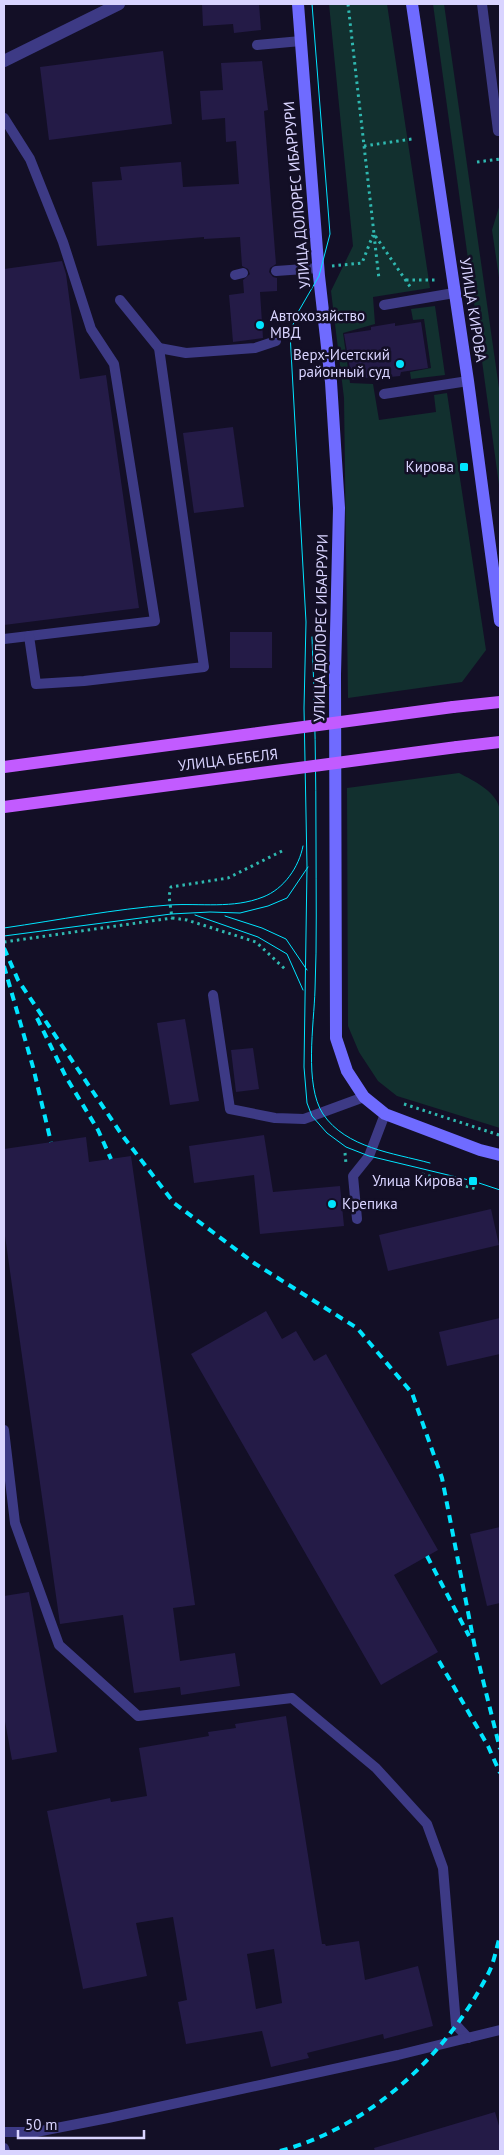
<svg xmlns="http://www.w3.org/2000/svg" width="504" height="2155" font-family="'PT Sans',sans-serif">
<rect width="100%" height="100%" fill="#130f26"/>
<g fill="#12302f">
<polygon points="329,4 387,4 430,288 373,297 375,324 343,333 350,383 373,384 379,420 436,412 434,395 447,393 486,650 462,682 348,698 344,398 331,291 353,246"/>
<polygon points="433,4 444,4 500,395 500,492"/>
<polygon points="500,204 500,284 492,230"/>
<polygon points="435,306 445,375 411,379 410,372 431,368 424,319 413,320 411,309"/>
<path d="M459,773C474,781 498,792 500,811V1128L397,1096L378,1081L359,1052L348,1026L347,788Z"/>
</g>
<g fill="#241b47" fill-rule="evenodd">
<polygon points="202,4 259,4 261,30 234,33 233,24 203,26"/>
<polygon points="163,51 172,124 49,140 40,67"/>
<polygon points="262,61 268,110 264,111 276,264 270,268 269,272 273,277 277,278 277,291 260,292 263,338 233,342 229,295 244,293 243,280 250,274 248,269 242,266 240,237 204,239 204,237 97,246 92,182 122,180 120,167 181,162 183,187 239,184 236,141 226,142 225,118 202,120 200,91 223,90 221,63"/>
<polygon points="62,261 66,274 80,379 106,375 139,608 4,625 4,269"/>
<polygon points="421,322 428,368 401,372 400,376 390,377 378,379 378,376 352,380 344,334 371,330 371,327 395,323 395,326"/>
<polygon points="233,427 244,507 194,513 183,433"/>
<rect x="230" y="632" width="42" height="36"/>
<polygon points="185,1019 199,1101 170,1105 157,1023"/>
<polygon points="253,1048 259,1089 236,1092 231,1050"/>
<polygon points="264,1135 273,1192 340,1186 344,1226 260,1234 254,1175 194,1183 189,1146"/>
<polygon points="86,1137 89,1162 131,1156 195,1605 173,1608 180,1661 235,1653 240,1686 181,1695 180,1687 134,1693 123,1615 60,1624 4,1229 4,1149"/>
<polygon points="491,1209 499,1245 388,1271 379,1235"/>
<polygon points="266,1311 282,1339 296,1331 314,1361 326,1354 438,1550 394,1575 438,1652 381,1685 191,1354"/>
<polygon points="500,1318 500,1354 447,1366 439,1332"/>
<polygon points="500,1527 500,1603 487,1606 470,1534"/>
<polygon points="29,1592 57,1752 12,1760 4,1716 4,1596"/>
<path d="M286,1716L322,1944H325L326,1946L359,1941L365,1980L418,1966L433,2026L384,2039L383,2034L307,2053L309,2058L271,2067L262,2031L186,2044L178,2002L187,2000L173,1917L136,1923L147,1976L83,1989L47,1811L110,1798L111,1802L147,1796L139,1748L209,1736L208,1732L236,1728L235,1724ZM274,1949L282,2003L256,2009L247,1954Z"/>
<polygon points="495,2112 500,2129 500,2151 375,2151 374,2148"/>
</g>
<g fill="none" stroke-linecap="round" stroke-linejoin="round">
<g stroke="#2fb8b0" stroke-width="3" stroke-dasharray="2.5 4" stroke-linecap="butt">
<polyline points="348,4 374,234 411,288"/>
<polyline points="364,146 412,139"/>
<polyline points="477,162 500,159"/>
<polyline points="374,235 379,279"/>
<polyline points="332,266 362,263 373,235"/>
<polyline points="406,280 436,280"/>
<polyline points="282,851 228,878 171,887 169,896 172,918 187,920 256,942 286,970"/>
<polyline points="4,942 172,918"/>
<polyline points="404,1104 499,1135"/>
<polyline points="345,1153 346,1164"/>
<polyline points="422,1174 476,1189"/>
</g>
<g stroke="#3d3a85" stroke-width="10">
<polyline points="482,4 498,131"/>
<polyline points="257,45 301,41"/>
<polyline points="4,118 30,159 63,242 91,329 114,364 155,621 4,639"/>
<polyline points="276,271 319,268"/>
<polyline points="235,275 243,273"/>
<polyline points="384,305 454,293"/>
<polyline points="159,348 186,353 255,348 276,341"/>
<polyline points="384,394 468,381"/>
<polyline points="29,636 36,684 84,681 204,667 159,348 120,300"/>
<polyline points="213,995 230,1109 275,1118 304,1119 364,1097"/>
<polyline points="357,1219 353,1176 369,1156 385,1114"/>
<polyline points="4,1430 15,1523 59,1645 138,1716 292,1698 376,1768 427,1824 443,1868 456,2025 468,2038"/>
<polyline points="4,2132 36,2132 108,2118 398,2055 500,2030"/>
<polyline points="4,2148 5,2151"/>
</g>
<polyline stroke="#3d3a85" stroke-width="12" points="4,61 119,4"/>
<g stroke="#6f6bff" stroke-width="12">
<polyline points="298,4 319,276 331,382 339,508 335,674 336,1038 347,1071 364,1097 385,1114 480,1150 500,1155"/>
<polyline points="412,4 468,381 500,621"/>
</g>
<g stroke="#c25bff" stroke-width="12">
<polyline points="453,707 500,702"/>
<polyline points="457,747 500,742"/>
</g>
<g stroke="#00e5ff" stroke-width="1">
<polyline points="312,4 330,234 319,276 297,314 290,333 306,622 304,708 307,867 304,1067 307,1103 312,1116 327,1133 346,1147 369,1156 473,1181 500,1190"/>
<path d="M312,637C315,705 316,774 316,842C316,891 317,941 315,990C314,1024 304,1085 323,1114C346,1148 393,1153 430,1163"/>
<polyline points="195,915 258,937 287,954 303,990"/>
<polyline points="225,916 262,928 286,939 307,970"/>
<path d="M4,928C59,920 114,909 169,905C201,903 233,909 263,897C284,889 299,867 303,846"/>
<polyline points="4,936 171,914 210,912 240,913 268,906 287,898 308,867"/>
</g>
<g stroke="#00e5ff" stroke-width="4" stroke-dasharray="8 6" stroke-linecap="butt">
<polyline points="4,948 18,980 122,1135 174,1203 254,1263 357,1328 412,1393 442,1478 475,1648 500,1749"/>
<polyline points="4,966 33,1067 51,1142"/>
<polyline points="37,1018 66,1077 98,1130 111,1159"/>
<polyline points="427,1556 469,1636"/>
<polyline points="439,1661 488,1746 500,1773"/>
<path d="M280,2151C369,2127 445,2057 487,1976C494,1964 496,1949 500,1936"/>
</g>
<g stroke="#c25bff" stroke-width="12">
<polyline points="4,767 453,707"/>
<polyline points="4,807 457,747"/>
</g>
</g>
<g fill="#00e5ff" stroke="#130f26" stroke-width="2">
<circle cx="260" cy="325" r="5"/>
<circle cx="400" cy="364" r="5"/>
<rect x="459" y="462" width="10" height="10" rx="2.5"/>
<rect x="468" y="1176" width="10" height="10" rx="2.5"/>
<circle cx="332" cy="1204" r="5"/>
</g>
<g text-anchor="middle" stroke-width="5" stroke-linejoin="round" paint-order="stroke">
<g font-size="15" fill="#d9d4ff" stroke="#130f26">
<text transform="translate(297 195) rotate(-95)" y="5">УЛИЦА ДОЛОРЕС ИБАРРУРИ</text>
<text transform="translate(473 310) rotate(81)" y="5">УЛИЦА КИРОВА</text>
<text transform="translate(321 628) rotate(-89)" y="5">УЛИЦА ДОЛОРЕС ИБАРРУРИ</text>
<text transform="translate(228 760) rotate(-7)" y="5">УЛИЦА БЕБЕЛЯ</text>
</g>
<g font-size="15" fill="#d9d4ff" stroke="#130f26" text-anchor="end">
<text x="270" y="321" text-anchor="start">Автохозяйство<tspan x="270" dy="17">МВД</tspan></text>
<text x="390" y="360">Верх-Исетский<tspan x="390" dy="17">районный суд</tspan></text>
<text x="454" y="472">Кирова</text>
<text x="463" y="1186">Улица Кирова</text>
<text x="342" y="1209" text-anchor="start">Крепика</text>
</g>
</g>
<rect width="504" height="2155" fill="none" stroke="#d9d4ff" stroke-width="10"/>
<path d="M18 2130v8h126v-8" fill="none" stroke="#d9d4ff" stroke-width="2.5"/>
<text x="25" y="2130" font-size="15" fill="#d9d4ff" stroke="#130f26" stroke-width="4" paint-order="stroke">50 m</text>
</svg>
